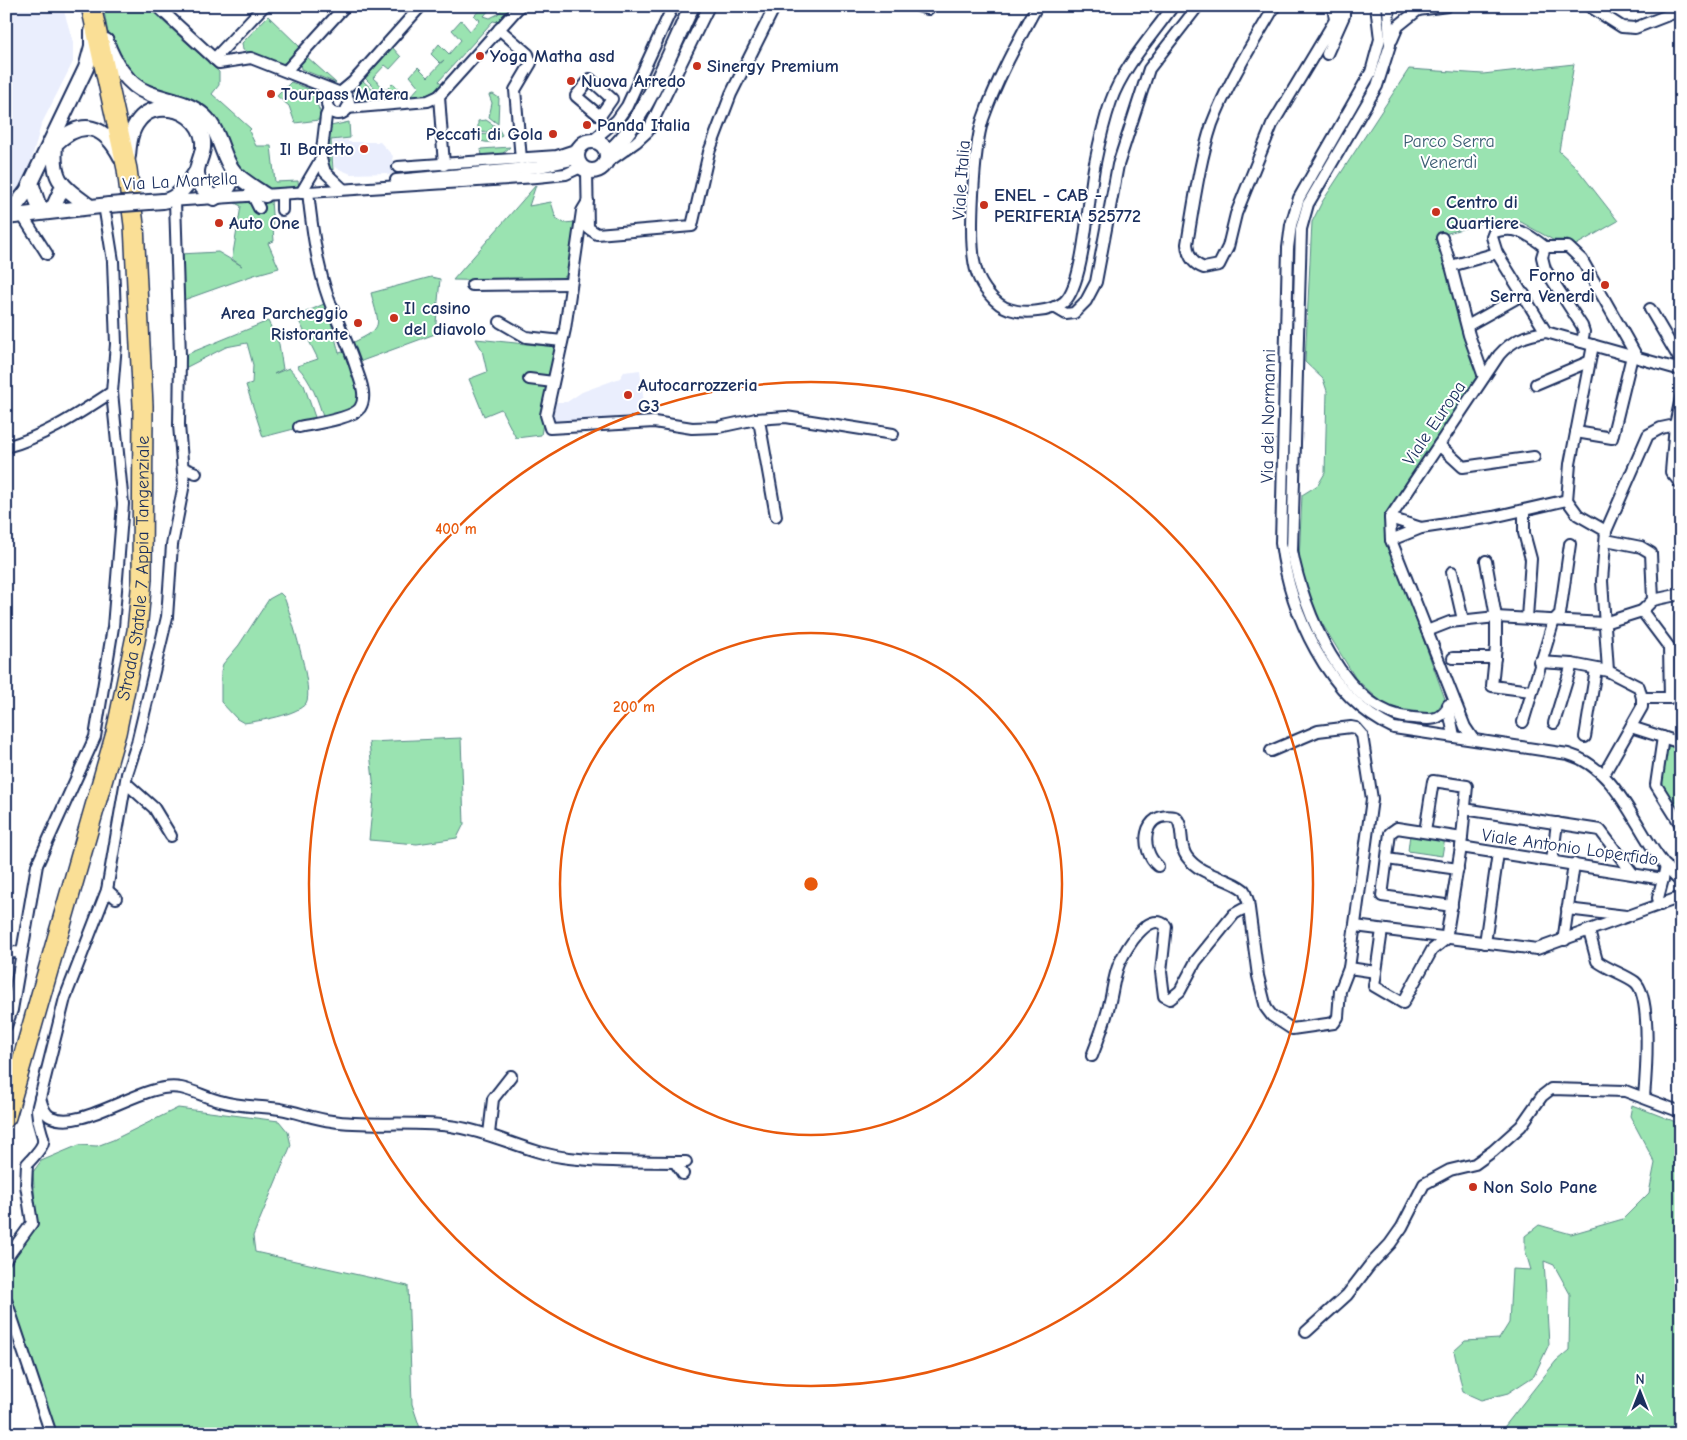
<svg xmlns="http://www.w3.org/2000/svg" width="1687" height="1440" font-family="'Comic Neue',sans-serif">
<rect width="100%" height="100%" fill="#fff"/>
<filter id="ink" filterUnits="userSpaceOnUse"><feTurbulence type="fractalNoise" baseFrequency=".02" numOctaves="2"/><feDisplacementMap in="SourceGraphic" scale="10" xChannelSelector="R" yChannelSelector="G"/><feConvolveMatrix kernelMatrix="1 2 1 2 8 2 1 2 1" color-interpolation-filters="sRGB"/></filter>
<g filter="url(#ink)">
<g fill="#eaeefd">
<polygon points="6,6 66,6 64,11 73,42 73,62 41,125 25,183 6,209"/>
<polygon points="348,140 348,142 380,142 393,156 392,160 399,164 395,173 388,175 387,173 351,174 334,167 333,141"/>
<polygon points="640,370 645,412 638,413 638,417 552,423 556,402 567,402 582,392 620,378 624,372"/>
</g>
<g fill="#9ae3b1" stroke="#5a8988">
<polygon points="103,6 146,6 219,72 219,85 212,94 251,129 249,131 256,146 271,146 275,182 298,181 299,188 271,189 255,185 234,163 228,147 160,93 131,76 109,39"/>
<polygon points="483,6 489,10 484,16 490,18 498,14 504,6 513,6 498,22 493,21 439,81 443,86 425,96 410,97 419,87 410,76 418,67 428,77 444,60 440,63 431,54 439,44 449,54 461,40 452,30 461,20 470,31 480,20 474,16"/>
<polygon points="268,16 300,47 286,62 279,65 243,50 242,43"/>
<polygon points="392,47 401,57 390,69 385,65 373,78 386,90 393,83 407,98 387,100 364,77"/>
<polygon points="306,56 336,83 301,69 300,63"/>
<polygon points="1574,64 1559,151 1575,166 1618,221 1576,245 1568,240 1553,240 1521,222 1495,225 1492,220 1438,236 1478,375 1385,517 1388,542 1445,699 1434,714 1387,707 1356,679 1315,612 1299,561 1302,495 1318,485 1325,473 1327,391 1323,379 1305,362 1312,222 1322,202 1409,69 1483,74"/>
<polygon points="362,80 384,100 357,99 354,90"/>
<polygon points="291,82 312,90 320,112 319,120 295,123 289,106 277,96"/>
<polygon points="493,94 499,98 498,124 489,117 492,103 489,95"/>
<polygon points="486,120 495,126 487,132 478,133 478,121"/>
<polygon points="349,122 350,138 331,140 333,170 329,170 329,131 331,126"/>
<path d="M498,128L502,135C496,143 487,144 479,140L478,135L488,134Z"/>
<polygon points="510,147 501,155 482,156 481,149"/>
<polygon points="536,185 529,206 551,202 556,218 564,223 575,222 568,275 553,282 453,280"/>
<polygon points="271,200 274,241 268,243 279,268 254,275 178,302 180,254 218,252 242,266 232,259 241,206 233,202"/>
<path d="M431,277L440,279L435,334L359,362L352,343C386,327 379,326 371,293Z"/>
<path d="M326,303L339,353L351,350L363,393L360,408L324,421C319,401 311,381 297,366L318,359L298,319L304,317V313Z"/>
<polygon points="268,321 279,344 283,369 274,374 289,368 304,385 317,423 263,437 246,385 252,383 253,365 247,343 226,347 183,369 185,355"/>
<polygon points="476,339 556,347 541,435 516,438 501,409 484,416 469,379 487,372 482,350"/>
<path d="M280,593L284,597L288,608C293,624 314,691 306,703C298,715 259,721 244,723L237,719L221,702V671L223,664L239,645L269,599Z"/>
<polygon points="461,738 464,824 457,838 417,844 369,840 374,790 369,742"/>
<polygon points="1666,745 1679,749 1681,819 1661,786 1660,780"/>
<polygon points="1410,834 1445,838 1442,856 1408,851"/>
<polygon points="1632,1105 1681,1124 1681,1434 1496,1434 1505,1426 1556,1361 1569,1350 1570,1294 1554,1265 1544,1261 1549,1344 1534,1376 1508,1393 1481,1400 1463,1392 1454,1351 1465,1341 1499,1339 1509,1323 1512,1269 1531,1270 1525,1250 1525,1236 1539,1225 1571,1234 1623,1219 1649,1193 1655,1163 1630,1116"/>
<polygon points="178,1108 279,1121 288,1132 291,1145 253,1236 255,1252 408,1286 412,1404 422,1434 56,1434 26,1352 6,1278 7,1267 36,1217 33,1172 41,1161 79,1145 97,1146 113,1140"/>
</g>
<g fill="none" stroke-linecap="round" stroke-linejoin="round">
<defs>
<g id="street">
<polyline points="157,6 219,63 251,58 338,92"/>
<polyline points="918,6 928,9"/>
<path d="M1037,6C1017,43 997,79 983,119C974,147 967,246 977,273C981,286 995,305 1009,309C1023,314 1052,312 1064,302C1085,284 1088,194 1095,163C1099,143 1104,121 1111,101C1123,67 1152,36 1173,6"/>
<path d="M1275,6C1252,45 1228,82 1212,124C1199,163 1194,204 1187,244C1188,255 1192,264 1204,268L1219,265L1228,247L1236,214L1272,125L1335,20L1333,6"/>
<path d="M1376,6L1380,39L1371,72L1299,198L1291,225L1288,248L1281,543C1290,612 1327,698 1394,728L1568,754C1626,771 1638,847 1681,882"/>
<path d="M1388,6L1390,45L1377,86L1308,204L1301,229L1292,551C1303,610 1344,714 1413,718C1428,719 1438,722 1447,709"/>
<polyline points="1589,6 1622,27 1635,28 1676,12"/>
<polyline points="1671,6 1681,18"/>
<polyline points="1418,10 1447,6"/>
<polyline points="499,29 528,54 531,63 515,90 521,159"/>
<polyline points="1392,40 1398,26 1418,10 1411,6"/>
<polyline points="1327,54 1344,16 1344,6"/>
<polyline points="214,59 264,6"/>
<polyline points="286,71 345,6"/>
<polygon points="590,79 612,99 600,116 576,96"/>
<polyline points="341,92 353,82 421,6"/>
<circle cx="338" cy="103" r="11"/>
<polyline points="439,96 444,165"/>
<polyline points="347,108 428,101 439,96 520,6"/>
<polyline points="592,141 617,120 627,106 673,6"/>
<polyline points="321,159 325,172 343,189"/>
<polyline points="605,164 636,142 648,131 709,6"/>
<polyline points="398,167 557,156 578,149"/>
<polyline points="587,171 588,228 597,234 692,226 709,152 731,94 775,6"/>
<polyline points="396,180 539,167 576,159"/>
<polyline points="301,193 321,159 326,116 329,109"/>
<polyline points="282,194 282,210"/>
<polyline points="253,196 259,208"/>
<polyline points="170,201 537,177 566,174 581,167"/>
<polyline points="588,201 582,211 565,329 546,415 550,428 654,422 692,428 719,427 756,419 786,417 893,434"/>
<polyline points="22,215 47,254"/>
<polyline points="1442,238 1451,266"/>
<path d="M1545,247C1528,234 1516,225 1494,232L1492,237L1497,253L1546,332"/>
<polyline points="1545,247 1568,247 1582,260 1637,357"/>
<polyline points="1545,247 1542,257 1545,269 1582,326 1584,332 1582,342"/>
<polyline points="472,285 570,284"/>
<polyline points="1054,307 1066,314 1074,313 1086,301 1096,282 1118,165 1149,69 1198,6"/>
<polyline points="1650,309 1680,360 1678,369"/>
<polyline points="500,322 526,337 562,341"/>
<polyline points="1467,326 1524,294"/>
<polyline points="1484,377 1469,335 1451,266 1497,253"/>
<polyline points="529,379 553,382"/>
<polyline points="1536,384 1588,362"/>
<polyline points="1681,398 1675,425 1671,472 1681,484"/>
<polyline points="756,419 760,426 776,516"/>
<path d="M299,427C313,424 352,419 360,408C367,397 361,382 357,371C350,347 338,324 329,300C317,267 312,228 308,192"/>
<polyline points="1576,432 1612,438 1632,356"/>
<polyline points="1439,445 1463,467 1534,457"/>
<path d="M6,447C46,436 78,414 112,392L116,344L113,261L104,205"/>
<polyline points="183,468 196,473"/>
<polyline points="1567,500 1578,515 1606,531 1602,581 1608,671"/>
<polyline points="1567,500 1570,464 1593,345"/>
<polyline points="1524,511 1524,533 1531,559 1527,618"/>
<polyline points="1390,518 1421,528 1391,540"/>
<polyline points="1421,528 1493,517 1567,500"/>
<polyline points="1606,531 1648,435 1661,428 1675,425"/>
<polyline points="1606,540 1641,547 1651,553 1653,600"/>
<polyline points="1486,561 1496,617 1496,646 1492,686 1531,691"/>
<polyline points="1452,572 1463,620"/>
<polyline points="1653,600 1681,594"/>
<polyline points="1427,631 1450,622 1496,617 1604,623 1642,611"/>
<polyline points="1453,658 1495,658"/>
<polyline points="1539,662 1572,664 1608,671 1639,687 1642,698 1642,707 1604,774"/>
<polyline points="1642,698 1670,698 1669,647 1642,611 1653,600"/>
<polyline points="1448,705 1454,736"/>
<polyline points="1523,722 1554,620 1560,614 1570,544"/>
<polyline points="1554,723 1572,664"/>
<polyline points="1631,727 1681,743"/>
<polyline points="1585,737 1596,669"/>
<polyline points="1663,737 1656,785 1681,825"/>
<path d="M1473,739L1465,727L1391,540L1390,518L1499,355C1512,340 1526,335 1546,332L1681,370"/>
<polyline points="1271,751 1318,731 1351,727 1356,728 1362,735 1372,799 1349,968"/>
<polyline points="126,783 154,808 171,836"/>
<polyline points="1464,809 1600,830 1633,874"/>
<polyline points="1461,847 1663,879 1666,866"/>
<polyline points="1387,859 1458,869"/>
<polyline points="1552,861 1557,823"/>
<path d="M1158,866C1139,850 1142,810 1175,817C1185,824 1178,846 1187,857C1202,877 1227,876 1244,890L1248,901L1258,976L1266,1008L1272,1016L1292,1029L1334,1023L1338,1017L1340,991L1349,968L1376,972"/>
<polyline points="107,890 116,898"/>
<polyline points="1660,905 1658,898 1663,879"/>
<polyline points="1452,906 1382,896 1390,833 1397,828 1462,838"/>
<polyline points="1567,909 1626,916"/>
<polyline points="1355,926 1537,949 1681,897"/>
<polyline points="1382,930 1374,986 1403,1003 1432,950 1446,939 1461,847 1467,786 1433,781 1425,832"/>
<path d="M1589,931L1597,961C1609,970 1624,974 1635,982C1652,996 1646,1075 1644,1097"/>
<polyline points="1565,940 1564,935 1574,864"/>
<polyline points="1485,943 1498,853"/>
<polyline points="6,951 21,953"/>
<polyline points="6,1026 12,1010 37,865 95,737 113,627 123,504 112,392"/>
<path d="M1092,1056C1099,1038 1106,1020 1110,1001C1113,989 1114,976 1119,964C1125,951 1148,909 1166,926L1161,972L1164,996L1170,999L1180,991L1196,961L1234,914L1243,909L1248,910"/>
<path d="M40,1098C42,1105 44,1114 51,1117C85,1132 144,1080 181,1088C195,1091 207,1098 220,1101C240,1107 260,1106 280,1109C298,1112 314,1119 332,1121C371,1127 415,1120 456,1127C495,1133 530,1154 569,1158C607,1163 647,1161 686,1162"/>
<polyline points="489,1134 493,1099 511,1076"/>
<polyline points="675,1162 683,1174"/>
<path d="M6,1259L32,1223L26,1185L27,1164C55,1134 39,1144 37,1110L65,998L107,890L127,774L137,743L167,617L172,545L184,484L179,425L180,356L175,201"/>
<polyline points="6,1300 51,1434"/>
<polyline points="1306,1332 1347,1295 1370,1265 1390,1244 1402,1227 1424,1184 1450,1170 1475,1164 1493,1151 1521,1126 1542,1096 1551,1089 1625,1091 1681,1112"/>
</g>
<g id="secondary">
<path d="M106,41C113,61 127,85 148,93C168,101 187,101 204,116C221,132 221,156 234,172C242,181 255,188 265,195"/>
<circle cx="592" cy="156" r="15"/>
<path d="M607,153C641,130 673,45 692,6"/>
<path d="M128,156C129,143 130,131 139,120C147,110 157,108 169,109C189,111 205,128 203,148C202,157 196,166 197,174C199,186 205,191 214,198C227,191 232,186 233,171"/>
<polyline points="31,183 38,204 45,212 54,206 63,186"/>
<path d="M163,201C177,200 189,183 196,172"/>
<path d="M89,206C61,185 52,181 55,144C83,118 104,125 121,157"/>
<polyline points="6,217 109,205"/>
<polyline points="7,217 27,191 86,68 92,46 92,31"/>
</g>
<g id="highway">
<path id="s1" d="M6,1117L116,733L137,631L142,579L143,406L134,225L127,169L91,6"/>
</g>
</defs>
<use href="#street" stroke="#1b2f5e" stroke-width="14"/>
<use href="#secondary" stroke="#1b2f5e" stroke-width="18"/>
<use href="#highway" stroke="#1b2f5e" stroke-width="22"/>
<use href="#street" stroke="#fff" stroke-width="10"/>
<use href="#secondary" stroke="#fff" stroke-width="14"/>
<use href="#highway" stroke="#fadf96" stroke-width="19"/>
<defs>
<polyline id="secondary-bridge" points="109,205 163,201"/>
</defs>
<use href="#secondary-bridge" stroke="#1b2f5e" stroke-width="18" stroke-linecap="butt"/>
<use href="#secondary-bridge" stroke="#fff" stroke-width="14"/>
</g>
</g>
<g fill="none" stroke="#e8590c" stroke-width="2.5">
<circle cx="811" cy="884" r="251"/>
<circle cx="811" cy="884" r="502"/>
</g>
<g fill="#c8321e" stroke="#fff" stroke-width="2">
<circle cx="480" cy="56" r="5"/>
<circle cx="697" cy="66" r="5"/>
<circle cx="571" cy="81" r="5"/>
<circle cx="271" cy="94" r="5"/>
<circle cx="587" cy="125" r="5"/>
<circle cx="553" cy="134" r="5"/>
<circle cx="364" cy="149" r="5"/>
<circle cx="984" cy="205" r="5"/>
<circle cx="1436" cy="212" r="5"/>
<circle cx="219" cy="223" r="5"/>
<circle cx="1605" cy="285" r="5"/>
<circle cx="394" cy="318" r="5"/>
<circle cx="358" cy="323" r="5"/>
<circle cx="628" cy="395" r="5"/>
<circle cx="1473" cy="1187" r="5"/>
</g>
<g text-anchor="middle" stroke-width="4" stroke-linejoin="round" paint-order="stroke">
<g font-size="18" font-weight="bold" fill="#1b2f5e" stroke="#fff" text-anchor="start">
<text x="490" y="62">Yoga Matha asd</text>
<text x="707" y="72">Sinergy Premium</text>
<text x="581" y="87">Nuova Arredo</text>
<text x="281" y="100">Tourpass Matera</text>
<text x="597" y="131">Panda Italia</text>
<text x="543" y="140" text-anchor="end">Peccati di Gola</text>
<text x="354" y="155" text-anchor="end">Il Baretto</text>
<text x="994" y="201">ENEL - CAB -<tspan x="994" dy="21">PERIFERIA 525772</tspan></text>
<text x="1446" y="208">Centro di<tspan x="1446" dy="21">Quartiere</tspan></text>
<text x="229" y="229">Auto One</text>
<text x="1595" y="281" text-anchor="end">Forno di<tspan x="1595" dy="21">Serra Venerdì</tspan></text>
<text x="404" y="314">Il casino<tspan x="404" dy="21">del diavolo</tspan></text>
<text x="348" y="319" text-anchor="end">Area Parcheggio<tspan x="348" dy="21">Ristorante</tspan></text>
<text x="638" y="391">Autocarrozzeria<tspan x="638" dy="21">G3</tspan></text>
<text x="1483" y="1193">Non Solo Pane</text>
</g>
<g font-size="18" fill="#3b5c73" stroke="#fff">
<text x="1449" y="147">Parco Serra<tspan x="1449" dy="21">Venerdì</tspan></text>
</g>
<g font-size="18" fill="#1b2f5e" stroke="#fff">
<text transform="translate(961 180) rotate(-86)" y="6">Viale Italia</text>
<text transform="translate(180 181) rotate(-3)" y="6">Via La Martella</text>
<text transform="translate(1268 416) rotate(-89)" y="6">Via dei Normanni</text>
<text transform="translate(1434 423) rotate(-56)" y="6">Viale Europa</text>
<text dy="6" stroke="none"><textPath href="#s1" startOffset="566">Strada Statale 7 Appia Tangenziale</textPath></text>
<text transform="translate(1570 847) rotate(8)" y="6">Viale Antonio Loperfido</text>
</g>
</g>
<circle cx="811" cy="884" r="8" fill="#e8590c" stroke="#fff" stroke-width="2.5"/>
<g font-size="15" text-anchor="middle" font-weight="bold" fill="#e8590c" stroke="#fff" stroke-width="4" stroke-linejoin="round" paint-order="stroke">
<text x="456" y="534">400 m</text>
<text x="634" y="712">200 m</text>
</g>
<rect width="1687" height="1440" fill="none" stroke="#fff" stroke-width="25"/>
<rect x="12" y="12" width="1662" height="1415" fill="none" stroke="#1b2f5e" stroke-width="2" filter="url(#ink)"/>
<g transform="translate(1640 1392)" stroke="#ffffff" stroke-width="4" paint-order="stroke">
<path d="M0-4L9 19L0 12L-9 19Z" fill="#1b2f5e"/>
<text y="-8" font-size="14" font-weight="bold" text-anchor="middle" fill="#1b2f5e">N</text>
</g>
</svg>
